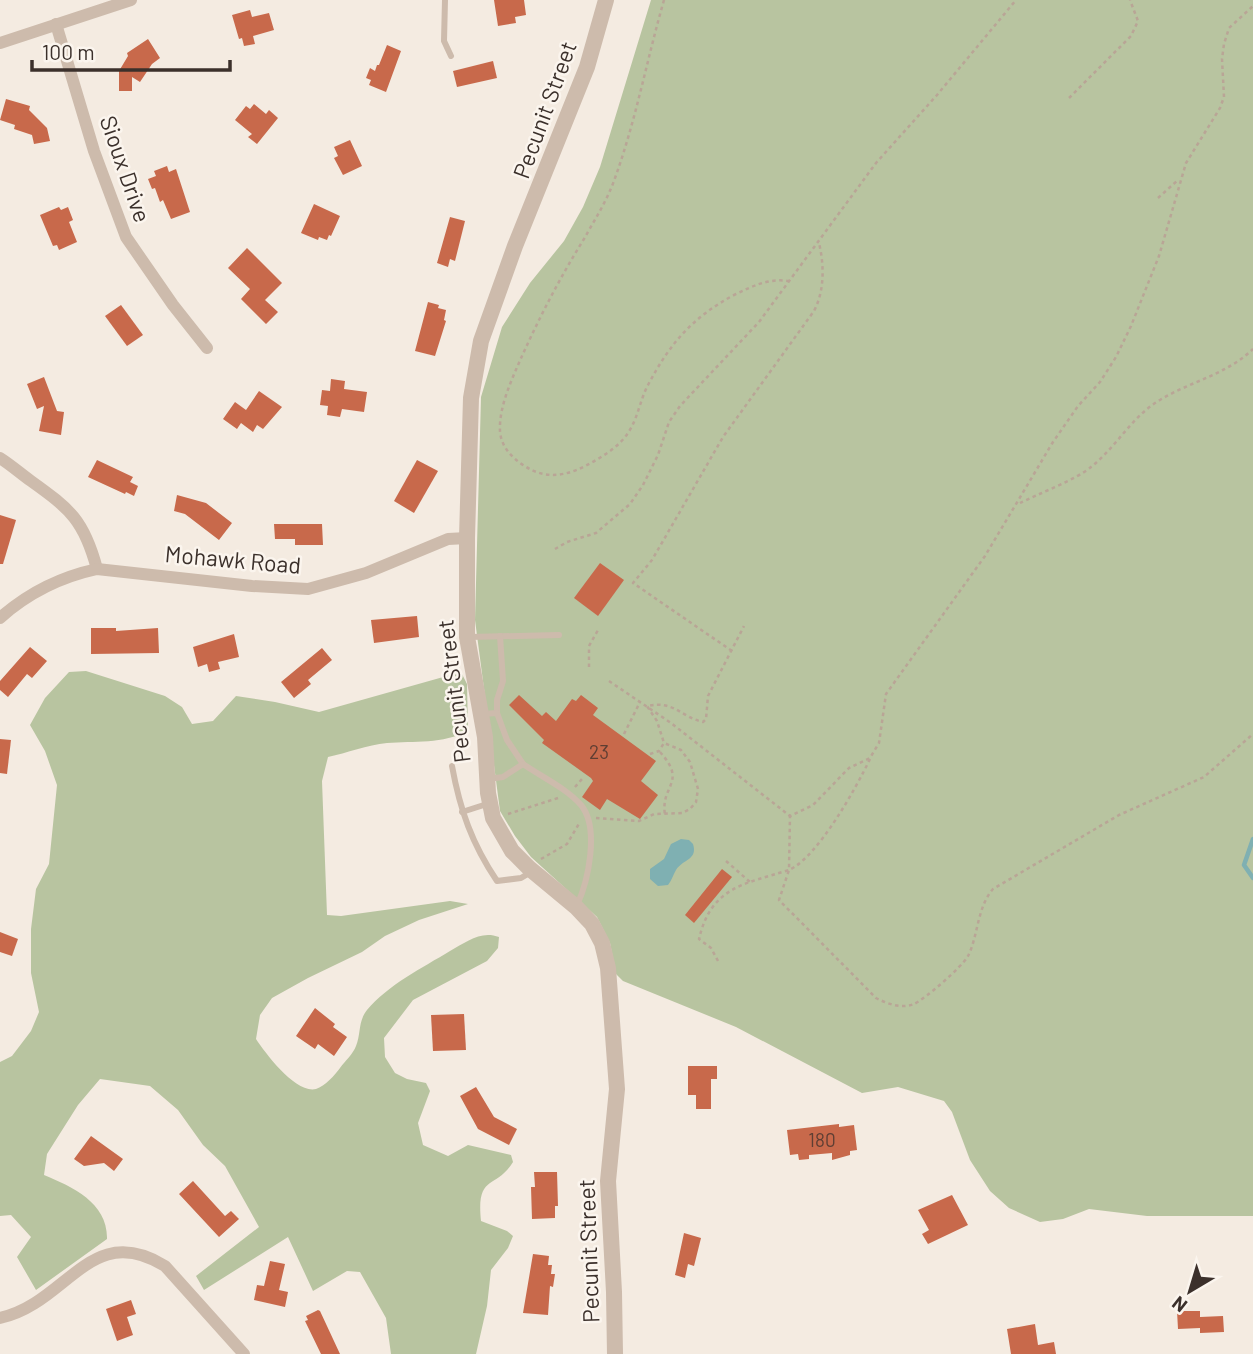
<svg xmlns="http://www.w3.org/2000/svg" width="1253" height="1354" font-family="Barlow,sans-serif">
<rect width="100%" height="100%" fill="#f4ebe1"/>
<g fill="#b8c4a0">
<polygon points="651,0 1253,0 1253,1216 1147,1216 1089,1209 1063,1219 1040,1222 1009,1208 990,1191 970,1160 952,1112 944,1101 898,1087 862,1093 736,1027 623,981 616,974 610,943 597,917 531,857 515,836 500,811 475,620 481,397 502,327 530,283 564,241 583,207 600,167"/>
<path d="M86,671L165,696L182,707L192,724L213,721L236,696L275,702L319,712L461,672L467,684L468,731C443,744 414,741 387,743C367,745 347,753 328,757L322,781L327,915L341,916L450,901L468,904L419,920L385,936L362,952L308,978L272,998L260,1015L256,1039C266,1054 296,1094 316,1089C325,1086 335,1075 340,1068C345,1061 353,1054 356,1046C361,1034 358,1021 367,1010C388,985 422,968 450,951C466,942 481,930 499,937L498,948L487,961L413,1000L384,1038L385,1057L395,1073L407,1079L426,1083L430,1091L418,1123L423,1145L448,1156L468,1145L511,1155L513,1162C496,1190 476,1173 481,1221L507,1231L513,1236L508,1248L491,1270L487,1306L476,1354H391L386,1318L360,1272L347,1271L313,1291L288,1237L204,1290L196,1276L259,1227L225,1166L203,1145L178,1110L150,1086L100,1079L78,1105L47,1154L44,1175C73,1187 108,1203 107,1239L36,1290L17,1257L31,1237L11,1215L0,1216V1062L12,1056L31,1031L39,1012L31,973V929L36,889L49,864L57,785L45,751L30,725L45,698L69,672Z"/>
</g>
<path fill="#7fb0b2" d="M681,839L689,840L693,844C698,860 683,859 676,870C673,875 672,880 668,885L658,886L650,879V869L664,859L671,844Z"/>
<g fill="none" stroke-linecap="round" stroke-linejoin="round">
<polyline stroke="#7fb0b2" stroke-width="4.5" points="1253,839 1244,865 1253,878"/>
</g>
<g fill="#c8694b">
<polygon points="494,0 524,0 526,15 515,17 516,23 498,26"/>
<polygon points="250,10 252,17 269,13 274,30 253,36 255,44 244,46 242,38 239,39 232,15"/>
<polygon points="148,39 160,58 152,64 140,82 132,77 132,91 119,91 119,71 128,56 127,53"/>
<polygon points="387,45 401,51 386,92 369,85 371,80 366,78 370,68 375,71 377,65 379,65"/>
<polygon points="493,61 497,78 457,87 453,71"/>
<polygon points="6,99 30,106 29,110 47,128 50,141 34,144 32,135 14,129 15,125 0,120"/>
<polygon points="254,104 266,114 269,110 278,118 257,144 248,137 252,134 235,120 246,106 250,109"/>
<polygon points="350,140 362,166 343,175 334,158 338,156 334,147"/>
<polygon points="167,166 169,172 176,169 190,212 171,219 163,200 160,202 155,188 152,189 148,179 156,176 154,171"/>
<polygon points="314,204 340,216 331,236 329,235 327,240 319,237 318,240 301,233"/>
<polygon points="59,207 61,210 68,207 73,220 69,222 77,242 59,250 57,245 53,246 40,215"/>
<polygon points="450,217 465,221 455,261 450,259 448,267 437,263"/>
<polygon points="247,248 282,283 265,300 278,312 266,324 241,299 250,289 228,268"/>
<polygon points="428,302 439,305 438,308 446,310 444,320 446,321 435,356 415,351"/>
<polygon points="121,305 143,335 127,346 105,316"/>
<polygon points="44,377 57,411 64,412 61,435 39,431 44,406 37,409 27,384"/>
<polygon points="331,379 345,381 344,389 367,392 364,412 342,409 340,417 327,415 328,406 320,405 322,390 330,391"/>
<polygon points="259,391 282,407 263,429 257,425 253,432 241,423 237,429 223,419 235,402 246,410"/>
<polygon points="97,460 133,477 130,482 138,486 134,496 126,492 125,494 88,477"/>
<polygon points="417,460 438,471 414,513 394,501"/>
<polygon points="177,495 206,503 232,523 219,540 185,514 174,511"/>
<polygon points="0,515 16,520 3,564 0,564"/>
<polygon points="274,524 322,524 323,545 295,545 295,539 275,539"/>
<polygon points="600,563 624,580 598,616 574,598"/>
<polygon points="417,616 419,637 374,643 371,620"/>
<polygon points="91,628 116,628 116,631 158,628 159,653 91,654"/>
<polygon points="234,634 239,657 218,662 220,669 209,672 207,664 198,667 193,647"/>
<polygon points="30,647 47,661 32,678 27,674 8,697 0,690 0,681"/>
<polygon points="322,648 332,660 308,680 311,684 294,698 281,682"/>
<polygon points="519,695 542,716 546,712 556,721 572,699 576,701 581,695 598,708 593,715 656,761 641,781 658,795 640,819 607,799 600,810 582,797 593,781 591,778 542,743 544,740 509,705"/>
<polygon points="0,739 11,740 7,774 0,773"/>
<polygon points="722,869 732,877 694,923 685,915"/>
<polygon points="0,932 18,939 12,956 0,952"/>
<polygon points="315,1008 335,1024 333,1027 347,1037 334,1056 318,1044 315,1049 296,1036"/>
<polygon points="464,1014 466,1050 433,1051 431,1015"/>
<polygon points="688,1066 717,1066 717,1079 711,1079 711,1109 696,1109 696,1095 688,1095"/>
<polygon points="476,1087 494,1117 517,1129 509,1145 478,1129 460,1096"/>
<polygon points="839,1124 839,1127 854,1125 857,1150 850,1151 850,1155 832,1160 832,1153 809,1155 809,1159 799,1160 798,1154 790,1155 787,1130"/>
<polygon points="91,1136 123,1159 114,1171 104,1163 84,1166 74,1159"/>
<polygon points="534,1172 557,1172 558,1206 555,1206 555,1218 532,1219 531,1187 535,1187"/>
<polygon points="193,1181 225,1216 231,1211 239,1219 219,1237 179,1194"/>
<polygon points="952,1195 968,1225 928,1244 922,1234 929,1230 918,1210"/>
<polygon points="684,1233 701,1238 694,1266 688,1264 685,1278 675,1275"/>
<polygon points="533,1254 549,1256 548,1265 552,1265 551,1274 555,1274 553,1287 550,1286 548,1315 523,1313"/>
<polygon points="270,1261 285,1264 279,1290 288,1292 285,1307 254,1300 257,1285 264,1286"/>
<polygon points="131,1300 136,1314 127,1317 133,1335 117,1341 106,1309"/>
<polygon points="318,1310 320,1311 340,1354 321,1354 305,1321 308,1320 306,1316"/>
<polygon points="1177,1311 1200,1311 1200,1317 1223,1316 1224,1332 1200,1333 1200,1328 1178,1329"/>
<polygon points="1035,1324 1038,1345 1054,1342 1056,1354 1011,1354 1007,1329"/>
</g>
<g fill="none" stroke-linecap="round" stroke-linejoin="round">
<g stroke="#b9a596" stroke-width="2.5" stroke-dasharray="3.5 3.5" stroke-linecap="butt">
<path d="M664,0C647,59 636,120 615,178C607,201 595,219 584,239C559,279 537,322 518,365C509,386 499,409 500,431C501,446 511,457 523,465C548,482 571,475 596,460C608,453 620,445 628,433C638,418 640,400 648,385C670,343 693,317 734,295C753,286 768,278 789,281"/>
<polyline points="1069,98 1131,36 1138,21 1130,0"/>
<polyline points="1158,198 1178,180"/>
<path d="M1020,503C1038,494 1077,479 1091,467C1115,448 1130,420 1155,403C1187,382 1225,376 1253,349"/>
<polyline points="555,549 567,542 596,533 630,504 643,485 658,455 669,422 680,406 759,322 876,163 937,95 1016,0"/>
<path d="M732,651L633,583L652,560L723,437L814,311C825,290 824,264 819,243"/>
<polyline points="589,667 589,646 598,630"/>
<polyline points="609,681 671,723 790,816 813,805 849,768 870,758 879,743 886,694 985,556 1053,442 1078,406 1100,382 1116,357 1131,326 1159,256 1186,163 1220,108 1224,97 1222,59 1224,44 1229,28 1253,6"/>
<polyline points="624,734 640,702"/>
<path d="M660,752C688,783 660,785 665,815"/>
<path d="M650,754L659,751L664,743L657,721L647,706C674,700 681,717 703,722L706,719L708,696L744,626"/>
<path d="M870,759C856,788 818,857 789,870L779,900L876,998C888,1004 901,1009 914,1004C925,999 962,967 968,956C978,937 977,907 993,889L1119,815L1204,777L1253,734"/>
<polyline points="575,787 582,779"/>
<polyline points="508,814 558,798"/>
<polyline points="596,818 639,821 654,814 682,813 690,809 696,802 698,789 690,762 681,750 664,743"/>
<polyline points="541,859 567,844 580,822"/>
<polyline points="726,861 750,882"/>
<path d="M718,961L711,948L699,939C711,887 744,884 789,870L790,816"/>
</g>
<g stroke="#cdbbac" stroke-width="6">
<polyline points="445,0 444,41 451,56"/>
<polyline points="469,637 559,635"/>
<polyline points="497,713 497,700 503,681 500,636"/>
<polyline points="483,714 497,713 507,740 523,764"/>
<path d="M452,766C460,810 472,844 497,881L521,878L531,872"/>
<path d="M488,779L503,777L523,764C542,777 566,788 581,805C600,828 588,882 577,905"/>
<polyline points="462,812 487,804"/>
</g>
<g stroke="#cdbbac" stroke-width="12">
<polyline points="56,24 94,151 126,237 173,305 207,348"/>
<polyline points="0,43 131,0"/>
<path d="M0,458C11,465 20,473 31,481C70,509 84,520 97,569"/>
<path d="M0,618C28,593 60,577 97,569L252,586L308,589L366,573L448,539L467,538"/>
<path d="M0,1318C68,1303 90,1220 165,1266L244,1354"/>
</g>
<polyline stroke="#cdbbac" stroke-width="16" points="606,0 587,67 515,246 481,341 471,398 467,538 467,637 485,737 488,793 493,818 512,851 529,868 576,907 592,924 602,943 608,968 617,1089 608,1181 614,1292 615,1354"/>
</g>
<g text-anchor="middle" stroke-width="5" stroke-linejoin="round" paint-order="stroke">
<g font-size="19" fill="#5e3e33">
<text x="599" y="759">23</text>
<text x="822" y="1147">180</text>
</g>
<g font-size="23" fill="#3b302b" stroke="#fbf5ee">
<text transform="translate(545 110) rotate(-70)" y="8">Pecunit Street</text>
<text transform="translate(125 169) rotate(71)" y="8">Sioux Drive</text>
<text transform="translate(233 560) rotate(5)" y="8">Mohawk Road</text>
<text transform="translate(454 691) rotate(-97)" y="8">Pecunit Street</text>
<text transform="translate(589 1251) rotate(-92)" y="8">Pecunit Street</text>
</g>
</g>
<g transform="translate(1190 1291) rotate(218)" stroke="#fbf5ee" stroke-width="5" paint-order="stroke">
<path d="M0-5L12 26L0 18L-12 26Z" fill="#3b302b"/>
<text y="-10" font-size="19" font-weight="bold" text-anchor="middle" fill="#3b302b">N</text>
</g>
<path d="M32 60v10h198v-10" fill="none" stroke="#3b302b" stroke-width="3.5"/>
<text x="42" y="60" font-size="21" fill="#3b302b" stroke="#fbf5ee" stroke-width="5" paint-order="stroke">100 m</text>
</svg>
